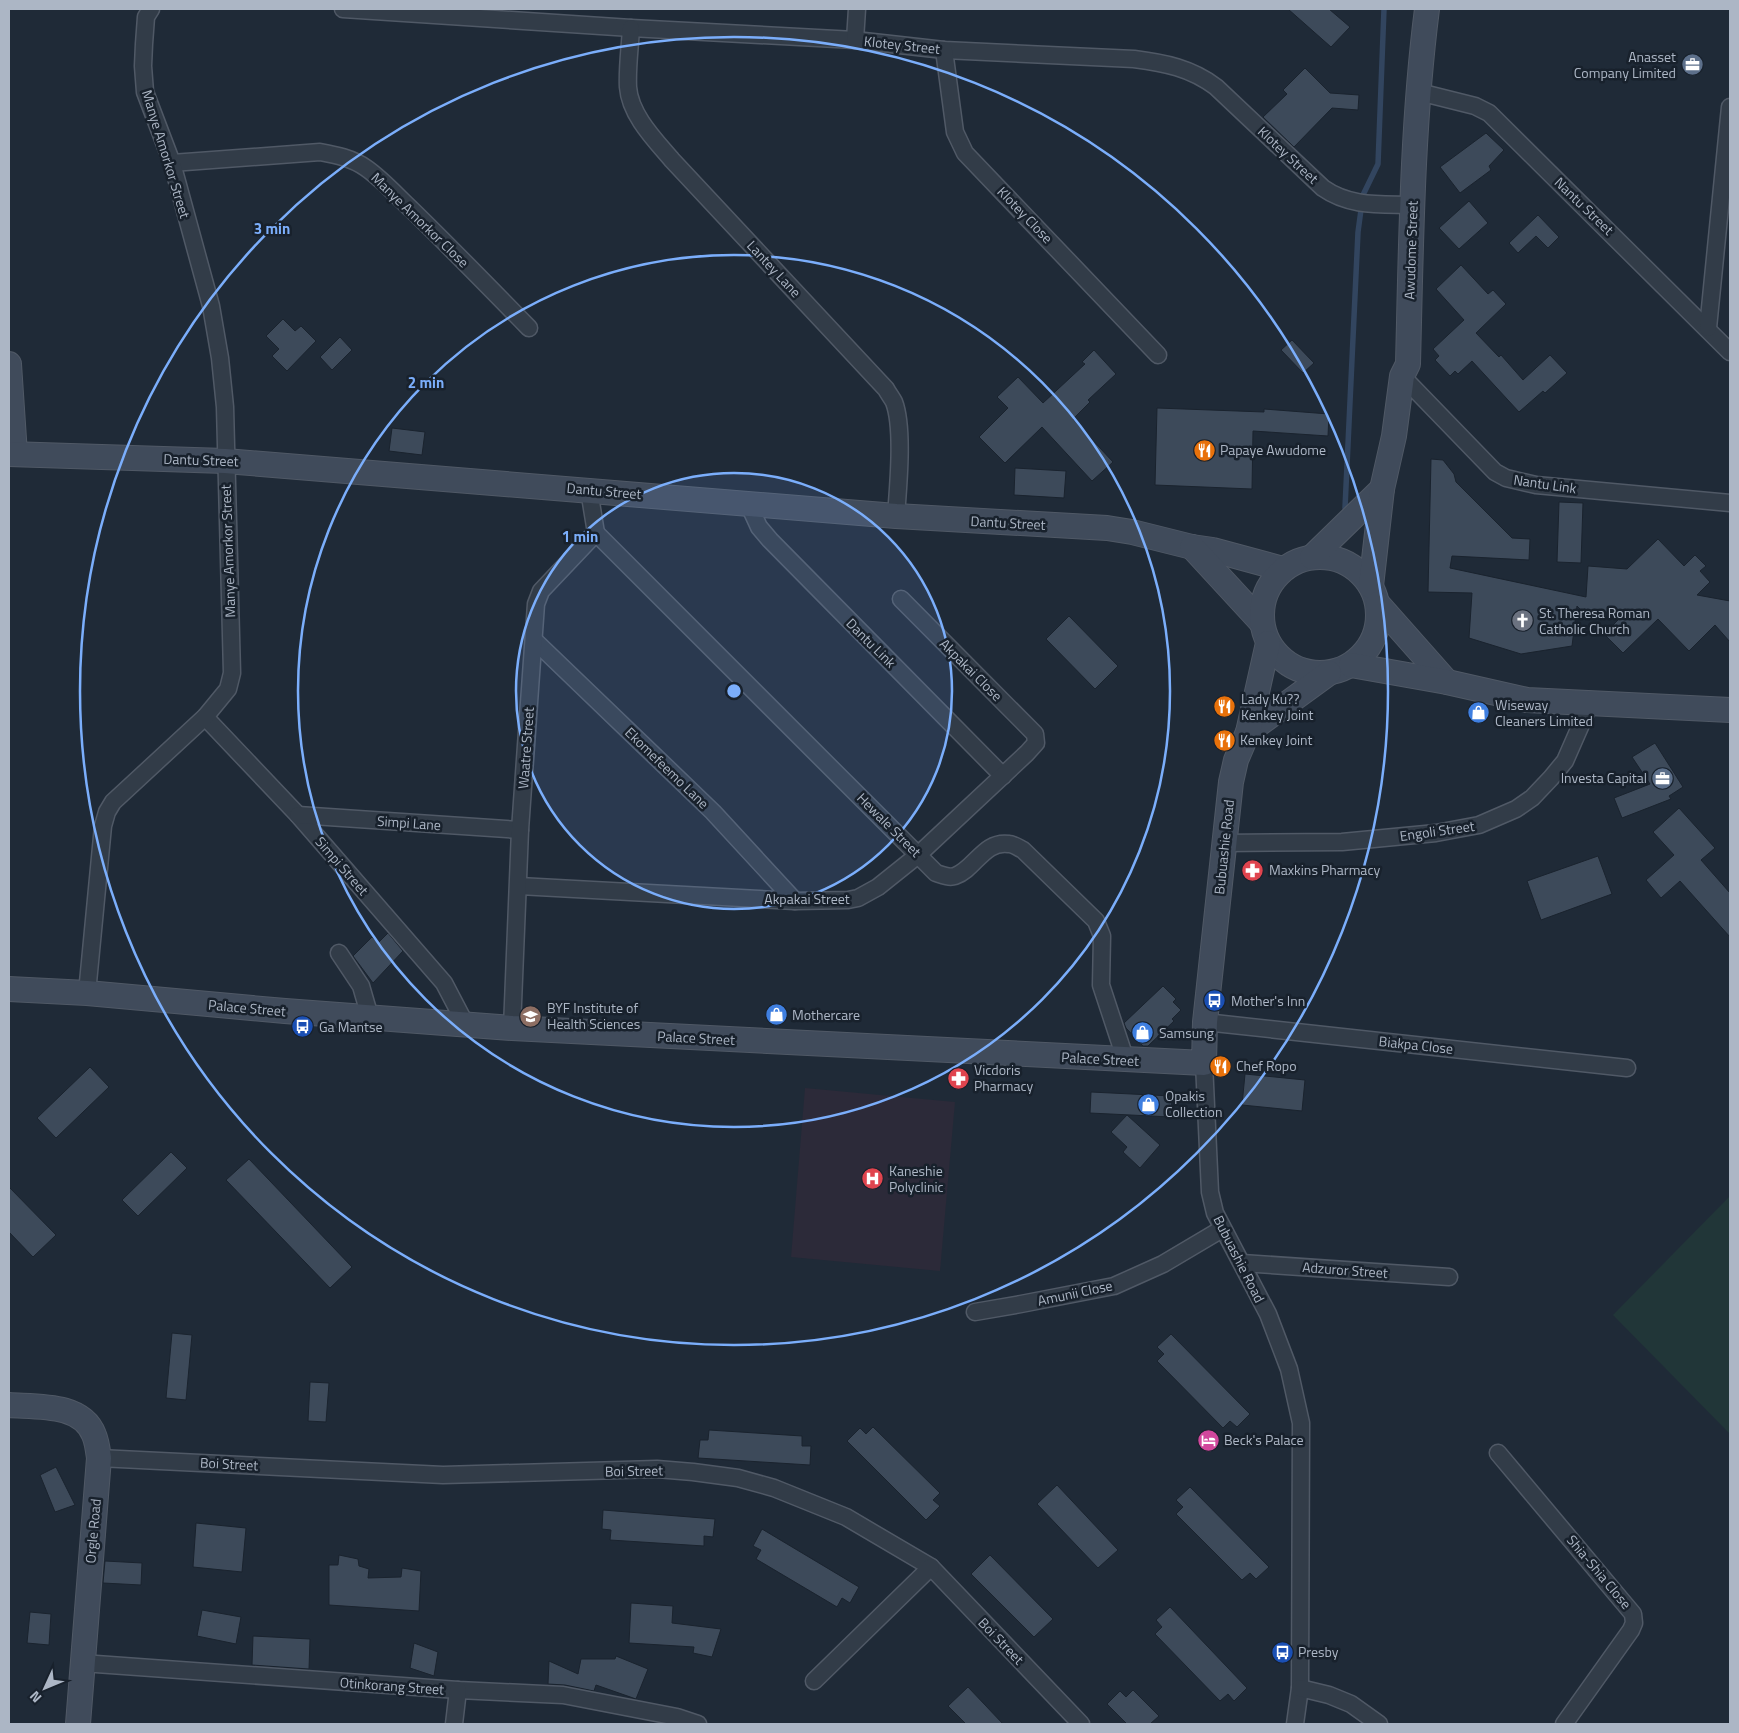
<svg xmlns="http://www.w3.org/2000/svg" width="1739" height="1733" font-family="'Titillium Web',sans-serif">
<rect width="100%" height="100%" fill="#1f2a37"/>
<polygon fill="#2c2a39" points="805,1088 955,1102 940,1271 791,1257"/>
<polygon fill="#213638" points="1730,1196 1730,1434 1613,1315"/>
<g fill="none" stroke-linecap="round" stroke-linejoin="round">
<polyline stroke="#32455f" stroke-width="5.5" points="1345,508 1358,232 1363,195 1378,164 1384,9"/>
</g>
<g fill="#3d4a5a" stroke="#1a232e">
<polygon points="1288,9 1329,9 1350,27 1331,47"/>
<polygon points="1305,68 1330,93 1359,95 1358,110 1332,108 1294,147 1263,117 1287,94 1283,90"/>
<polygon points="1486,133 1504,150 1489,166 1491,170 1460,193 1440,167"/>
<polygon points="1469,201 1488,223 1459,249 1439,228"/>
<polygon points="1538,215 1559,237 1548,248 1536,236 1518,253 1509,243"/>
<polygon points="1461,265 1488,294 1493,290 1506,304 1476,333 1499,357 1501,355 1523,380 1550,355 1567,373 1545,393 1543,391 1519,412 1472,361 1458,374 1455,371 1450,376 1435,360 1439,356 1433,349 1464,320 1436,289"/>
<polygon points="283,319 295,331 301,326 316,341 287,371 272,356 279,349 266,336"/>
<polygon points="340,337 352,350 332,370 320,357"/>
<polygon points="1292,340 1314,363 1303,373 1281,350"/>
<polygon points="1094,350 1116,374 1088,400 1090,402 1073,419 1113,462 1092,481 1042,427 1005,463 979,437 1008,408 997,397 1018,377 1043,403 1085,364 1082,362"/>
<polygon points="1157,408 1264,412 1264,409 1329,414 1328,436 1253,431 1252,489 1155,485"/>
<polygon points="392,428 425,432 422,455 389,451"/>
<polygon points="1431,459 1443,460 1454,474 1456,482 1512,538 1530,539 1529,560 1452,556 1450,568 1586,597 1588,566 1627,569 1658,539 1684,566 1695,555 1706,566 1700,571 1710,582 1697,595 1730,601 1730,642 1715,625 1689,651 1658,619 1623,653 1604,634 1625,613 1582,611 1577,606 1572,646 1521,654 1469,638 1472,593 1428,592"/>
<polygon points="1015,468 1066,471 1064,498 1014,495"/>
<polygon points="1559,502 1583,503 1581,563 1557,562"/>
<polygon points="1069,616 1118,666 1095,689 1046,639"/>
<polygon points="1655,743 1683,787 1669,796 1671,799 1622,818 1614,798 1650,784 1632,757"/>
<polygon points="1679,808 1715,848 1701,860 1730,893 1730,937 1680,881 1661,898 1646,880 1674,855 1653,832"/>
<polygon points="1598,856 1612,894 1541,920 1527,881"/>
<polygon points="388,933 403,951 373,983 353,956 372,937 378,943"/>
<polygon points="1163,986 1176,999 1173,1002 1181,1010 1172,1019 1174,1021 1148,1046 1143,1046 1126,1028 1124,1023"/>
<polygon points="90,1067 109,1087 56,1138 37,1118"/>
<polygon points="1245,1074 1305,1080 1302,1111 1242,1105"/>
<polygon points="1091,1092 1172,1096 1171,1117 1090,1113"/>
<polygon points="1127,1115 1160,1145 1140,1168 1123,1152 1127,1147 1111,1132"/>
<polygon points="171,1152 187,1168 138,1216 122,1200"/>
<polygon points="249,1159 352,1267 330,1288 226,1180"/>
<polygon points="9,1187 56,1235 33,1257 9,1232"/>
<polygon points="172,1333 192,1335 186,1400 166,1398"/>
<polygon points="1171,1334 1250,1414 1237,1427 1230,1421 1223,1428 1157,1361 1164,1354 1157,1347"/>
<polygon points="310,1382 329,1383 326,1422 308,1421"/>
<polygon points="873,1427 940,1493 933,1500 940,1506 926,1520 847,1441 860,1428 866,1434"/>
<polygon points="709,1430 802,1436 802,1446 811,1446 810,1465 698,1458 700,1440 708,1440"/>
<polygon points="56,1467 75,1505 55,1512 40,1475"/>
<polygon points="1057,1485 1118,1550 1098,1568 1037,1504"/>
<polygon points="1190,1487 1269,1567 1256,1579 1250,1573 1242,1580 1176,1514 1183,1507 1176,1500"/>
<polygon points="603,1510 715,1519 713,1537 704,1536 704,1546 610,1540 611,1530 602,1529"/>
<polygon points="196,1523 246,1528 242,1572 193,1567"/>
<polygon points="762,1529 859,1587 850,1603 842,1598 837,1607 756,1559 761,1550 753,1546"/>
<polygon points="339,1555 358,1559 359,1566 369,1569 368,1578 401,1577 402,1568 421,1571 419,1611 329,1605 329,1565 338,1565"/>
<polygon points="990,1555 1053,1619 1034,1637 971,1574"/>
<polygon points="105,1561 142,1563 141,1585 103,1583"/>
<polygon points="631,1603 673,1606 672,1623 721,1629 712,1657 693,1653 694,1647 629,1643"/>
<polygon points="1170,1607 1247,1688 1234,1701 1228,1694 1220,1701 1155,1634 1162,1627 1156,1620"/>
<polygon points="202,1610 241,1617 236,1644 197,1636"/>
<polygon points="30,1612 51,1614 49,1645 27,1643"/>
<polygon points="253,1636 310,1639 309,1669 252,1665"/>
<polygon points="414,1643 438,1652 434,1676 410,1668"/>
<polygon points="616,1656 648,1669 636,1699 596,1685 594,1691 565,1685 548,1684 549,1661 578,1674 581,1659 615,1659"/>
<polygon points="968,1687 1003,1724 966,1724 948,1706"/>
<polygon points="1133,1690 1159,1716 1150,1724 1127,1724 1107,1704 1120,1691 1126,1697"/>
</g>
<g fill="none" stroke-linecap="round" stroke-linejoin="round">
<defs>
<g id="street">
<path d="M343,9L631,28L855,40L944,50L1134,59C1165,63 1191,68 1216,87L1323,188C1350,207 1380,204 1412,205"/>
<path d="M631,28C630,47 627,68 628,87C630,115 655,140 672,160L886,389C888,393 892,398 894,402C904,428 898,488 896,516"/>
<polyline points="855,40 857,9"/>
<polyline points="944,50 955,132 965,153 1158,355"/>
<polyline points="1419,92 1475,106 1489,113 1730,352"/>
<path d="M172,163L320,152C336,155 352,158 366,168C382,179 397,196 411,209C451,248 490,288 529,328"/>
<polyline points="1708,328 1730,107"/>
<polyline points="1402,376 1495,472 1506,478 1536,485 1730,503"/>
<polyline points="748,503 759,527 770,540 1003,776"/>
<path d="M596,533L936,873C942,875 949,878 955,876C975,869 984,840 1009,844C1013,844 1019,848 1023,850L1096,921L1102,936L1101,985L1126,1061"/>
<polyline points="534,640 713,812 795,901"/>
<polyline points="205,717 298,815 444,983 466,1025"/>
<polyline points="298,815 520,830"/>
<polyline points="1224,843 1342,842 1436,833 1479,825 1516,809 1532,798 1551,778 1565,761 1590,704"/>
<polyline points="519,886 795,901 848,900 858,898 878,887 918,855 1027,753 1036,743 1035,734 901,599"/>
<polyline points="339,953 361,986 370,1017"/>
<polyline points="87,993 103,826 107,812 113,802 205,717 228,689 232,673 225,407 220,358 211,306 172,163 145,92 143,66 144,44 146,17 151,9"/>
<polyline points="1205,1022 1627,1068"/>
<polyline points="512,1028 520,830 536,604 541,591 596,533 589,490"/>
<polyline points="1204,1063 1210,1192 1215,1213 1268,1314 1289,1369 1301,1423 1300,1688 1295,1724"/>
<polyline points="1242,1263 1449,1277"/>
<polyline points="975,1312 1021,1304 1114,1286 1163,1264 1222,1229"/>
<polyline points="1498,1453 1633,1614 1634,1623 1631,1630 1564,1724"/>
<polyline points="99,1458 443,1475 657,1469 693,1472 738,1478 774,1488 846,1517 931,1567 1081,1724"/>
<polyline points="82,1663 458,1690 563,1695 677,1717 698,1724"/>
<polyline points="814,1681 931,1567"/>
<polyline points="1300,1688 1329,1695 1351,1704 1379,1724"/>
<polyline points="454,1724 458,1690"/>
</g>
<g id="secondary">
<polyline points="9,364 15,454"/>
<polyline points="9,454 225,461 896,516 1107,528 1132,532 1192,547 1213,550 1283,569"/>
<polyline points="1192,547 1262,623"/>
<circle cx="1320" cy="615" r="58"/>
<polyline points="1312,557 1382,489"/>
<path d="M1371,586L1382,489L1394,436L1402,376L1408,364C1411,246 1412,126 1427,9"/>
<polyline points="1378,604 1447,682"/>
<polyline points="1351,665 1447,682 1527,700 1730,710"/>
<polyline points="1248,732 1329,673"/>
<polyline points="9,989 87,993 285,1011 512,1028 1204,1063 1205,1022 1231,782 1236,760 1248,732 1268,643"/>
<path d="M9,1405C37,1407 82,1403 94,1435C97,1442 98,1451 99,1458L78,1724"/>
</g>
</defs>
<use href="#street" stroke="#505966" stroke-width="19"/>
<use href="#secondary" stroke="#505966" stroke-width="26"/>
<use href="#street" stroke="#323c48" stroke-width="16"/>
<use href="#secondary" stroke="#404b5b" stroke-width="24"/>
</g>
<circle cx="734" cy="691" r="218" fill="#7baefb" fill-opacity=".12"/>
<g fill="none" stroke="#7baefb" stroke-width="2.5">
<circle cx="734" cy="691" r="218"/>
<circle cx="734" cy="691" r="436"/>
<circle cx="734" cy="691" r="654"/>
</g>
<defs>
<symbol id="office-disc" viewBox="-11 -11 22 22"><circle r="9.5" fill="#5c6f8a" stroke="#18212c"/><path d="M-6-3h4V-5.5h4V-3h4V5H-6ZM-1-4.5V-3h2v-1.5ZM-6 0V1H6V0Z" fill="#fff"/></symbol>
<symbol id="restaurant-disc" viewBox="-11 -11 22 22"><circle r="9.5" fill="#e8710a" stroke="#18212c"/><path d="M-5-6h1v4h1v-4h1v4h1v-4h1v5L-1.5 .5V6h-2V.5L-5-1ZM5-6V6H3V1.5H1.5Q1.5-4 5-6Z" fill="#fff"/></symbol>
<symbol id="church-disc" viewBox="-11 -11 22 22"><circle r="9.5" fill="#6b7280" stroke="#18212c"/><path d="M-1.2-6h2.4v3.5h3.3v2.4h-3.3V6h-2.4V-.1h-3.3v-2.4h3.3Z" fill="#fff"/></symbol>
<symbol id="shop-disc" viewBox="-11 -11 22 22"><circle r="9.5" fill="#3f7fe0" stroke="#18212c"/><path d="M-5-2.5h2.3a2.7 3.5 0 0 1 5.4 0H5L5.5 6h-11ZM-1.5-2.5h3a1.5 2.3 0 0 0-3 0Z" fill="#fff"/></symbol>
<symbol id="pharmacy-disc" viewBox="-11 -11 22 22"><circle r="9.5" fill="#e0444e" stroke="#18212c"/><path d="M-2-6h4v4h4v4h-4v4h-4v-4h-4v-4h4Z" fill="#fff"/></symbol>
<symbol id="bus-disc" viewBox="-11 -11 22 22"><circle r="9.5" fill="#1a4fb4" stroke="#18212c"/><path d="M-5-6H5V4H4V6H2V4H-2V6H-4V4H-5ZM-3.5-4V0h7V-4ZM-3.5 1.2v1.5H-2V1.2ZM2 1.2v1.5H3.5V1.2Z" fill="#fff"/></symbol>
<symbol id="school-disc" viewBox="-11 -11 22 22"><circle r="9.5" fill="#8d6e63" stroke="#18212c"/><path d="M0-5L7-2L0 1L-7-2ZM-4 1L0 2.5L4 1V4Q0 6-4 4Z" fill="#fff"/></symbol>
<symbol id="hospital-disc" viewBox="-11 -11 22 22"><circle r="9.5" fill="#e0444e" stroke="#18212c"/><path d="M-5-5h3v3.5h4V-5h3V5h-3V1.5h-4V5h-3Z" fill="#fff"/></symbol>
<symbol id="hotel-disc" viewBox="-11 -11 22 22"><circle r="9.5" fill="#d1479c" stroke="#18212c"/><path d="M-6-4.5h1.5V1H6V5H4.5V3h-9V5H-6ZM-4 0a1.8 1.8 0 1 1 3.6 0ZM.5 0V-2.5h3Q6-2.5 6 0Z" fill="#fff"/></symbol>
</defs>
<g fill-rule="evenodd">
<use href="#office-disc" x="1680" y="52" width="25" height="25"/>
<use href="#restaurant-disc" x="1192" y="438" width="25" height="25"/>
<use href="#church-disc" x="1510" y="608" width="25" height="25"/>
<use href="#restaurant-disc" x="1212" y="694" width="25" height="25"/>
<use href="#shop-disc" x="1466" y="700" width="25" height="25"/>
<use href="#restaurant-disc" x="1212" y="728" width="25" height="25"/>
<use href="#office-disc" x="1650" y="766" width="25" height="25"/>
<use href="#pharmacy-disc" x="1240" y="858" width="25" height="25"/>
<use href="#bus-disc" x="1202" y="988" width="25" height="25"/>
<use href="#shop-disc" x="764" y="1002" width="25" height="25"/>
<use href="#school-disc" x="518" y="1004" width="25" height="25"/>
<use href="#bus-disc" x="290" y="1014" width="25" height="25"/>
<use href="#shop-disc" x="1130" y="1020" width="25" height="25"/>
<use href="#restaurant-disc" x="1208" y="1054" width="25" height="25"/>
<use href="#pharmacy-disc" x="946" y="1066" width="25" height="25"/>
<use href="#shop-disc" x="1136" y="1092" width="25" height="25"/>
<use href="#hospital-disc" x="860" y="1166" width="25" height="25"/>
<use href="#hotel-disc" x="1196" y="1428" width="25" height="25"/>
<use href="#bus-disc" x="1270" y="1640" width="25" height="25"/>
</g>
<g text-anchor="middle" stroke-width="5" stroke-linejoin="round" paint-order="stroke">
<g font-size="14" fill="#acb6c5" stroke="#18212c">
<text transform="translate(902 45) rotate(6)" y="5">Klotey Street</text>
<text transform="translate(166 154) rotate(73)" y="5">Manye Amorkor Street</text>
<text transform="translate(1288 155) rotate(43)" y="5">Klotey Street</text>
<text transform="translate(1584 206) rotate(44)" y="5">Nantu Street</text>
<text transform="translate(1025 215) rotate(46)" y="5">Klotey Close</text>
<text transform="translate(420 220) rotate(44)" y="5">Manye Amorkor Close</text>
<text transform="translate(1411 250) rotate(-88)" y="5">Awudome Street</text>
<text transform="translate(774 269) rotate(47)" y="5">Lantey Lane</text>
<text transform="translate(201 460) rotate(2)" y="5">Dantu Street</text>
<text transform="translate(1545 484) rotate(8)" y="5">Nantu Link</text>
<text transform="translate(604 491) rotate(5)" y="5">Dantu Street</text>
<text transform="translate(1008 523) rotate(3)" y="5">Dantu Street</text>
<text transform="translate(228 551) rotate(-92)" y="5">Manye Amorkor Street</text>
<text transform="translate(871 643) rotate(45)" y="5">Dantu Link</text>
<text transform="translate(971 670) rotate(45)" y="5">Akpakai Close</text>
<text transform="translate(526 748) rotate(-86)" y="5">Waatre Street</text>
<text transform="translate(667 768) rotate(44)" y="5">Ekomefeemo Lane</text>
<text transform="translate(409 823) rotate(4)" y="5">Simpi Lane</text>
<text transform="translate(889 825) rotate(45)" y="5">Hewale Street</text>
<text transform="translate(1437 831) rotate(-8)" y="5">Engoli Street</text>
<text transform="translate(1224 847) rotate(-84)" y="5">Bubuashie Road</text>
<text transform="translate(342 866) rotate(49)" y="5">Simpi Street</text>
<text x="807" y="904">Akpakai Street</text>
<text transform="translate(247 1008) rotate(5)" y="5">Palace Street</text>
<text transform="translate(696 1038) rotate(3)" y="5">Palace Street</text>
<text transform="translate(1416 1045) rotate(6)" y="5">Biakpa Close</text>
<text transform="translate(1100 1059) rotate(3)" y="5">Palace Street</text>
<text transform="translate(1239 1259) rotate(63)" y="5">Bubuashie Road</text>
<text transform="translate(1345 1270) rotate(4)" y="5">Adzuror Street</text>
<text transform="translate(1075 1293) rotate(-12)" y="5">Amunii Close</text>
<text transform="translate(229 1464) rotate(3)" y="5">Boi Street</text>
<text transform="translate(634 1471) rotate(-1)" y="5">Boi Street</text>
<text transform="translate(93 1531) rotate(-85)" y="5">Orgle Road</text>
<text transform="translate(1599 1572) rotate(50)" y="5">Shia-Shia Close</text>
<text transform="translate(1001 1641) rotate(46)" y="5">Boi Street</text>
<text transform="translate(392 1686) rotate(4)" y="5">Otinkorang Street</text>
</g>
<g font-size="14" fill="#acb6c5" stroke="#18212c" text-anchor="start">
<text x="1676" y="62" text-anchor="end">Anasset<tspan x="1676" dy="16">Company Limited</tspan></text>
<text x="1220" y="455">Papaye Awudome</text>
<text x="1539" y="618">St. Theresa Roman<tspan x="1539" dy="16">Catholic Church</tspan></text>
<text x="1241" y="704">Lady Ku??<tspan x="1241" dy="16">Kenkey Joint</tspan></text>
<text x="1495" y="710">Wiseway<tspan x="1495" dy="16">Cleaners Limited</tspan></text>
<text x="1240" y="745">Kenkey Joint</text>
<text x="1647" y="783" text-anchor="end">Investa Capital</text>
<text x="1269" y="875">Maxkins Pharmacy</text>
<text x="1231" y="1006">Mother's Inn</text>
<text x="547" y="1013">BYF Institute of<tspan x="547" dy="16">Health Sciences</tspan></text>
<text x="792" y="1020">Mothercare</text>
<text x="319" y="1032">Ga Mantse</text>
<text x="1159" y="1038">Samsung</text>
<text x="1236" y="1071">Chef Ropo</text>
<text x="974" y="1075">Vicdoris<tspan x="974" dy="16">Pharmacy</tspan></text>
<text x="1165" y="1101">Opakis<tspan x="1165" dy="16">Collection</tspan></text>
<text x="889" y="1176">Kaneshie<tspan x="889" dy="16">Polyclinic</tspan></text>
<text x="1224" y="1445">Beck's Palace</text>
<text x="1298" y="1657">Presby</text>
</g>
</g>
<circle cx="734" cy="691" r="8" fill="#7baefb" stroke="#18212c" stroke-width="2.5"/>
<g font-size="15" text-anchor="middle" font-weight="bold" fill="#7baefb" stroke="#18212c" stroke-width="5" stroke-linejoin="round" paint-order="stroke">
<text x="272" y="234">3 min</text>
<text x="426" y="388">2 min</text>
<text x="580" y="542">1 min</text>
</g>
<rect width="1739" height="1733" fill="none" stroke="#acb6c5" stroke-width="20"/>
<g transform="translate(45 1688) rotate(226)" stroke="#18212c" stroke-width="4" paint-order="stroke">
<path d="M0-4L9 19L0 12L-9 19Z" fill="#acb6c5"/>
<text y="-8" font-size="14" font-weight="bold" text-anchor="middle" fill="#acb6c5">N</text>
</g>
</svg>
